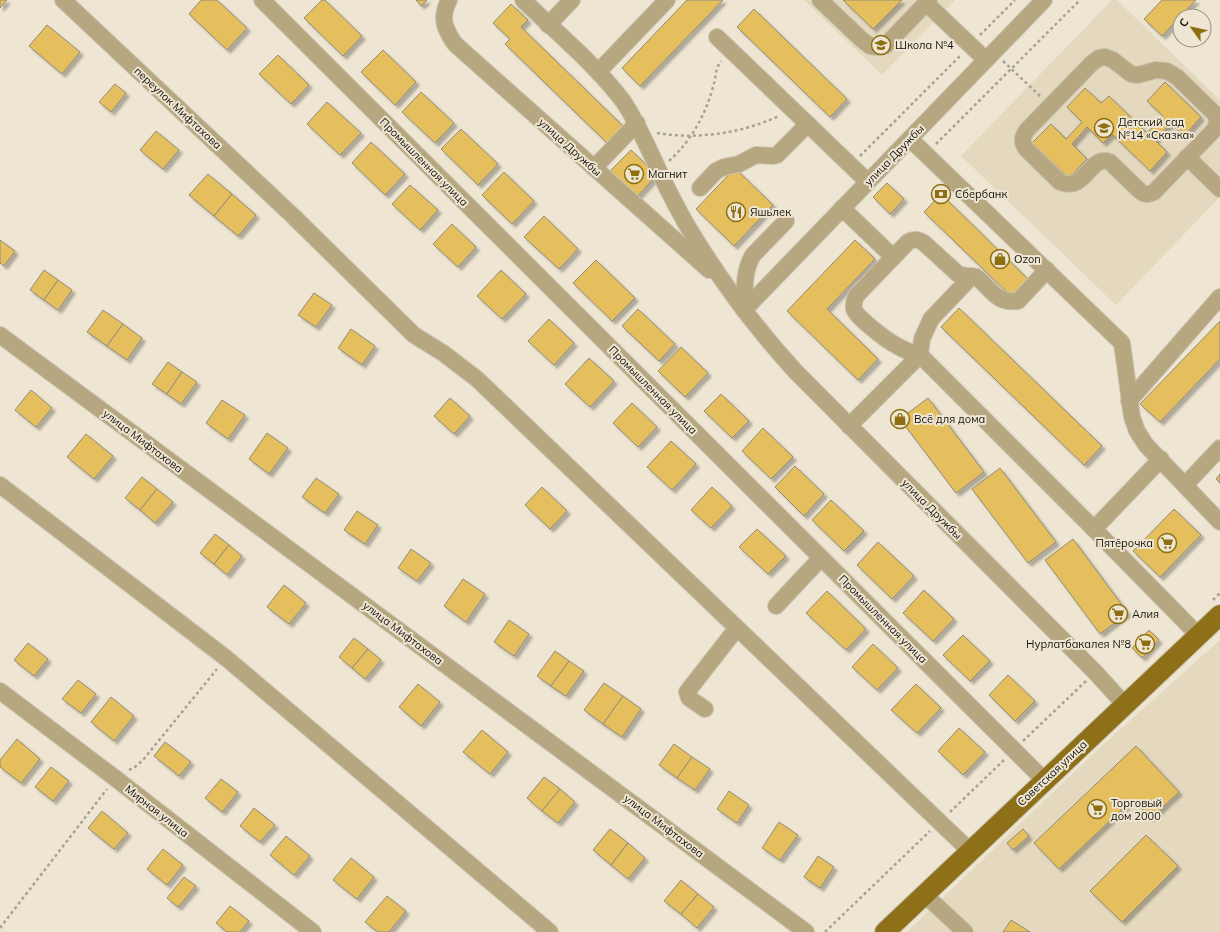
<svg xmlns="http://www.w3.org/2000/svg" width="1220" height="932" font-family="Mulish,sans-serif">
<defs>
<filter id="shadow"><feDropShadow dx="3.5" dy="3.5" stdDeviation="1" flood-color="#0004"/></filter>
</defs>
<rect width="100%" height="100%" fill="#eee6d2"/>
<g fill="#e4d9be">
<polygon points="804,0 955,0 882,75"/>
<polygon points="1112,0 1117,0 1220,100 1220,197 1116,305 961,156"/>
<polygon points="1220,640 1220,932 907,932 1095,752"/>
</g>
<g fill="#e5bf5d" stroke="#928b78" filter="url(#shadow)">
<polygon points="0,0 7,0 0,8"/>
<polygon points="201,0 217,0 247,28 227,50 189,14"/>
<polygon points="322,0 325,0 362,36 343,56 304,18"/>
<polygon points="416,0 427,0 421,6"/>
<polygon points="687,0 723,0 640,86 622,68"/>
<polygon points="843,0 902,0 873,29"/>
<polygon points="1162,0 1196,0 1162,36 1144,19"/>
<polygon points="511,4 528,20 521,27 623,126 607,143 505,44 510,39 493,23"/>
<polygon points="754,9 847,99 830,117 737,27"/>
<polygon points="47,25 80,52 62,74 29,46"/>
<polygon points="383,50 416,82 395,105 361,72"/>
<polygon points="278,55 309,85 291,104 259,74"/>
<polygon points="1165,82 1201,117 1184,136 1171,123 1155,140 1167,152 1150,171 1112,134 1103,143 1087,127 1072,144 1087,159 1069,178 1032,143 1051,124 1066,139 1082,122 1067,107 1085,88 1101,103 1109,96 1147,133 1163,116 1147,101"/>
<polygon points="115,84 126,93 111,112 99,102"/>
<polygon points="421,92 454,123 435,143 402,112"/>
<polygon points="327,102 361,133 340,155 307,124"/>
<polygon points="461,129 498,164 478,185 441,149"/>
<polygon points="156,131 179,150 163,169 140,150"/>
<polygon points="371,142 405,174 385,195 352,163"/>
<polygon points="631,150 657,175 636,198 609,172"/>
<polygon points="735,168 773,205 734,246 696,209"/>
<polygon points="504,172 534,201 512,224 482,195"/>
<polygon points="208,174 232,194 214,216 189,195"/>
<polygon points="887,183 904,199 890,214 873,197"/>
<polygon points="410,185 438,210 420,230 392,204"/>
<polygon points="232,194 256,215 238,236 214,216"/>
<polygon points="941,194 1030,281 1013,298 924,212"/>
<polygon points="544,216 578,249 559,269 524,237"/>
<polygon points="452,224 476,247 458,267 433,244"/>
<polygon points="0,240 15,251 4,266 0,263"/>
<polygon points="855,240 875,259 827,309 878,359 858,380 787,311"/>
<polygon points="596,260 635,298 612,321 573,283"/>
<polygon points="44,270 58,280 44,300 30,290"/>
<polygon points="501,270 526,294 502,319 477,296"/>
<polygon points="58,280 72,290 58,310 44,300"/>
<polygon points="314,293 332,305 316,327 298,315"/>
<polygon points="959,308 1102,446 1084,465 941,327"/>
<polygon points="638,309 675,344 659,361 622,326"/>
<polygon points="103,310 123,324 107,346 87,332"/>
<polygon points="549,319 574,343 554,365 528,341"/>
<polygon points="1220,321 1220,359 1160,422 1140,404"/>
<polygon points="123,324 142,338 127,360 107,346"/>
<polygon points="351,329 375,346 362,365 338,348"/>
<polygon points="681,347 708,373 685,397 658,371"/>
<polygon points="589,358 614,381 590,407 565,384"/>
<polygon points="168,362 182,372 167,394 152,384"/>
<polygon points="182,372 197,382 181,404 167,394"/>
<polygon points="31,390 52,408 36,427 15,410"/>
<polygon points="721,394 749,421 732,438 704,411"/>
<polygon points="450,398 470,416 454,434 434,416"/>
<polygon points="928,398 984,472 956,493 900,419"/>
<polygon points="222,400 245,415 228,439 206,423"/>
<polygon points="632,403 657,427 638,447 613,423"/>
<polygon points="763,428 793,457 771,479 742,451"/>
<polygon points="267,433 288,448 269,474 249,459"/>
<polygon points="86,434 113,456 94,479 67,457"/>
<polygon points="671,441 696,464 672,490 647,467"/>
<polygon points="795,466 824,494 804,516 775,487"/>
<polygon points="1000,468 1056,542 1028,563 972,489"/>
<polygon points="1220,474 1220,483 1216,479"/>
<polygon points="142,477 157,489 140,510 125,498"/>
<polygon points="316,478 339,494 325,513 302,497"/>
<polygon points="542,487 567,511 550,529 525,505"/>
<polygon points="712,487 732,506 711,528 691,510"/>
<polygon points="157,489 173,502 155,523 140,510"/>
<polygon points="831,500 864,531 844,551 812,520"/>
<polygon points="1174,509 1201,535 1160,577 1133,551"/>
<polygon points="357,511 378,525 365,544 344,530"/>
<polygon points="757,529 786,556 768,574 739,547"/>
<polygon points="215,534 229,545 214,564 200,553"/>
<polygon points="1073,539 1128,613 1100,634 1045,560"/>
<polygon points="878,542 914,576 892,599 857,565"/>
<polygon points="229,545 242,556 227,575 214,564"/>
<polygon points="411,549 431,563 417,581 398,568"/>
<polygon points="463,579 485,594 466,622 444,606"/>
<polygon points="284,585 306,603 289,624 267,607"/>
<polygon points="924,590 954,619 933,641 903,613"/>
<polygon points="827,591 866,629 846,650 806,613"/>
<polygon points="509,620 529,634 514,656 494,642"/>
<polygon points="1149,630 1159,640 1142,658 1132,648"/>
<polygon points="963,635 990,661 970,681 943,655"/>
<polygon points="354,638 368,649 352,668 339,657"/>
<polygon points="28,643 48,659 34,676 14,660"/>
<polygon points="873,644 898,668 877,690 852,667"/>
<polygon points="368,649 381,660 365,679 352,668"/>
<polygon points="555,651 569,661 551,686 537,676"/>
<polygon points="569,661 584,671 566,696 551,686"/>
<polygon points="1008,675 1035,701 1015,721 989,695"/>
<polygon points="78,680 96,694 81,713 62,699"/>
<polygon points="604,683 623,696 603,724 584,710"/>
<polygon points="418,684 440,702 421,726 399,707"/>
<polygon points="916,684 941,708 917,733 891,710"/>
<polygon points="623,696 641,709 622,737 603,724"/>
<polygon points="111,697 134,716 114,741 91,722"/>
<polygon points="959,728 985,752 963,775 938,751"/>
<polygon points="482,730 508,752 490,774 463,752"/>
<polygon points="17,739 40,759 21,783 0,767 0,760"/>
<polygon points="165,742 191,762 179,776 154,756"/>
<polygon points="674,744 692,757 677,778 659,765"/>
<polygon points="1136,746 1179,792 1151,818 1133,799 1059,869 1034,843"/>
<polygon points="692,757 710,769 695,790 677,778"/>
<polygon points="51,767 69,781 53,801 35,787"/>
<polygon points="544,777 560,789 542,811 527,798"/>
<polygon points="221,779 238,792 222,812 205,798"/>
<polygon points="560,789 575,802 558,823 542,811"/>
<polygon points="729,791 749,805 737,823 717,809"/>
<polygon points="254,808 275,825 260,842 240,826"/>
<polygon points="102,811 128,833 114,849 88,828"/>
<polygon points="779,822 798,835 780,860 762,848"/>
<polygon points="610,829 628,843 611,865 593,850"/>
<polygon points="1023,829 1029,836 1013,850 1007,843"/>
<polygon points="1146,835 1178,866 1122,922 1090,891"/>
<polygon points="286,836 310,856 294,875 270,855"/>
<polygon points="628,843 645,858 628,879 611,865"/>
<polygon points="163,849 183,865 167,885 147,869"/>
<polygon points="818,856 834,867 820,888 804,877"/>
<polygon points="351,858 374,877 357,899 333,880"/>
<polygon points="184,877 196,886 178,907 167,898"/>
<polygon points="681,880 698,894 681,914 664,901"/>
<polygon points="698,894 714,907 697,928 681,914"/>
<polygon points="387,896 406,911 389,932 378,932 365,922"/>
<polygon points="230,906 249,921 240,932 227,932 216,923"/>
<polygon points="1011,920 1030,932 1003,932"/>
</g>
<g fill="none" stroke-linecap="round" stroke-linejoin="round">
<defs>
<g id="minor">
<polyline points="63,0 293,216 414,335 443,353 477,379 970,851"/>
<polyline points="262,0 1045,781"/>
<path d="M449,0C440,18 444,28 455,44L709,270"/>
<path d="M523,0C556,32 596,65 623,101C636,120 644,140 654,160C663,181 674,202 685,222C717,276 753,325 795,371L1095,672L1125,705"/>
<polyline points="820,0 861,39 870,46 877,47 885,46 929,0"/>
<polyline points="926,3 986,60"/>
<polyline points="548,25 572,0"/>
<polyline points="717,37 868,182"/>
<path d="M1105,57L1113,60L1131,74L1138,75L1156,70L1167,71L1177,77L1215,114C1218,120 1217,123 1214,130L1154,192C1148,195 1145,195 1140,191L1110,162C1090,153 1086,193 1060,182L1026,149L1023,143V138L1026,131L1092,63L1099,58Z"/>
<polyline points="598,72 667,0"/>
<polyline points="910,139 1122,343 1132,417 1137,431 1146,445 1220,522"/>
<polyline points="1187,157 1220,189"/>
<polyline points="594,168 637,123"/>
<polyline points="700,188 716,171 724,167 739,164 756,155 773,156 777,155 808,124"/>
<polyline points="842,208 893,257"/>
<path d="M972,276L931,319L922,339L920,355C899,350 882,337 866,323C862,319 856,315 854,309C853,304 854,301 856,296L908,242C915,239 918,239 924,243L958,274C964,276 970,276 976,277C992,288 995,304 1018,301L1047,270"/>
<polyline points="744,310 1044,0"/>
<path d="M744,310C745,292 743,271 753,255L786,221"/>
<polyline points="0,335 806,932"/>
<polyline points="1129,401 1220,297"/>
<polyline points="849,426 920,355 1094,529 1198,635"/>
<polyline points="0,485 226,658 550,932"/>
<polyline points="1185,485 1220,448"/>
<polyline points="1094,529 1161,459"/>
<polyline points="776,606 821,558"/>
<polyline points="0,691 115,778 313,932"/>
<polyline points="705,709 689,698 687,692 737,628"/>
<polyline points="925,895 965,932"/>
</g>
<polyline id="major" points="885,932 1220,615"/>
</defs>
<use href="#minor" stroke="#cbc4b2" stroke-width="18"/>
<use href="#major" stroke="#cbc4b2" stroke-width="22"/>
<g stroke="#a8a293" stroke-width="2.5" stroke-dasharray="3 3" stroke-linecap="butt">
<polyline points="980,35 1015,0"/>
<polyline points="1003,61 1040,96"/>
<path d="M657,133C698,140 742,133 779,116"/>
<polyline points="936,144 1080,0"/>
<polyline points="860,156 961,55"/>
<path d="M669,161C691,141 705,116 713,87C716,78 715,69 721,61"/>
<polyline points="1213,600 1220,593"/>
<polyline points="1023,741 1086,681"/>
<polyline points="129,770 135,767 143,760 217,669"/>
<polyline points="950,812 1004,760"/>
<polyline points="0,928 107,789"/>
<polyline points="825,932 930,831"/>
</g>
<use href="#minor" stroke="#b7a780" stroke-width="16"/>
<use href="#major" stroke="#8e7019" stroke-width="20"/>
</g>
<defs>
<symbol id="school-ring" viewBox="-11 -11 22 22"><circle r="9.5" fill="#eee6d2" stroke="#8d6f12" stroke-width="1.5"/><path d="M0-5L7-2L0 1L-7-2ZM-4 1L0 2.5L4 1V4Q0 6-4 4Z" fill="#8d6f12"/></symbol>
<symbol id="supermarket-ring" viewBox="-11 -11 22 22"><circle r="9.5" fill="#eee6d2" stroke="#8d6f12" stroke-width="1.5"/><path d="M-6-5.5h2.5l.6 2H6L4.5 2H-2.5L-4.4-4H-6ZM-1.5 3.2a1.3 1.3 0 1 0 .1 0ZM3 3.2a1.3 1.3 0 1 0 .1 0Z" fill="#8d6f12"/></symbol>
<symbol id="bank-ring" viewBox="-11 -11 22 22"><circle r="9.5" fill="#eee6d2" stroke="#8d6f12" stroke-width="1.5"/><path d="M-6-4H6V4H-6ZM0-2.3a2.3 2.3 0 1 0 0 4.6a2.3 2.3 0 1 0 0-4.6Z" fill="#8d6f12"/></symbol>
<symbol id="restaurant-ring" viewBox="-11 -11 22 22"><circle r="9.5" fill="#eee6d2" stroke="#8d6f12" stroke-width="1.5"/><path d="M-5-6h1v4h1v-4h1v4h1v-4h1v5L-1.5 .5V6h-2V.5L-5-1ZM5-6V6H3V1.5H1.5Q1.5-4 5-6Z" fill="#8d6f12"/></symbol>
<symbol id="shop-ring" viewBox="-11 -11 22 22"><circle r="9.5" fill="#eee6d2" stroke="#8d6f12" stroke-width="1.5"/><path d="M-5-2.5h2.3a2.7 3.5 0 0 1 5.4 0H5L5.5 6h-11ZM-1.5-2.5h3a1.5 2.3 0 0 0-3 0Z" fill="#8d6f12"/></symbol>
</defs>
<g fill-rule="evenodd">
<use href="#school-ring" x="870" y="34" width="22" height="22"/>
<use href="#school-ring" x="1093" y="117" width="22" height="22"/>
<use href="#supermarket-ring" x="623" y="163" width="22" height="22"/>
<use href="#bank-ring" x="930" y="183" width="22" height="22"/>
<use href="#restaurant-ring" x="725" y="201" width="22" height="22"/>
<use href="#shop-ring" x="989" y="248" width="22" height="22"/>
<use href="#shop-ring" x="889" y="408" width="22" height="22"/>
<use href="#supermarket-ring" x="1156" y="532" width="22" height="22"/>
<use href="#supermarket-ring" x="1107" y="603" width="22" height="22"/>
<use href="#supermarket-ring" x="1134" y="633" width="22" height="22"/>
<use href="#supermarket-ring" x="1086" y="798" width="22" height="22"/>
</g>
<g text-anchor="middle" stroke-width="4" stroke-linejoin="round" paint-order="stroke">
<g font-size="11" fill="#15120c" stroke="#eee6d2" text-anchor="start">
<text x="895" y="49">Школа №4</text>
<text x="1118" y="126">Детский сад<tspan x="1118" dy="13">№14 «Сказка»</tspan></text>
<text x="648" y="178">Магнит</text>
<text x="955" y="198">Сбербанк</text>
<text x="750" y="216">Яшьлек</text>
<text x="1014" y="263">Ozon</text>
<text x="914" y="423">Всё для дома</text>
<text x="1153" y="547" text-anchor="end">Пятёрочка</text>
<text x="1132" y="618">Алия</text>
<text x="1131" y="648" text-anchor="end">Нурлатбакалея №8</text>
<text x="1111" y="807">Торговый<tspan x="1111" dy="13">дом 2000</tspan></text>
</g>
<g font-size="11" fill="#15120c" stroke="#eee6d2">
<text transform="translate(178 108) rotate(43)" y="4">переулок Мифтахова</text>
<text transform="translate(570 147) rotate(42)" y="4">улица Дружбы</text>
<text transform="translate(894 155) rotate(-46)" y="4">улица Дружбы</text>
<text transform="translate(424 162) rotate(45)" y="4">Промышленная улица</text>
<text transform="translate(653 390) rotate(45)" y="4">Промышленная улица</text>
<text transform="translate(143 441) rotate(37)" y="4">улица Мифтахова</text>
<text transform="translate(932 509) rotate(45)" y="4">улица Дружбы</text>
<text transform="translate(883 619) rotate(45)" y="4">Промышленная улица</text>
<text transform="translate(403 633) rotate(37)" y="4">улица Мифтахова</text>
<text transform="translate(1052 773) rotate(-43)" y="4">Советская улица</text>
<text transform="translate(157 811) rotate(38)" y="4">Мирная улица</text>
<text transform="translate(664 826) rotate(37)" y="4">улица Мифтахова</text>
</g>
</g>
<g transform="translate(1192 28) rotate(303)"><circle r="19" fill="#eee6d2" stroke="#979183"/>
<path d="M0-3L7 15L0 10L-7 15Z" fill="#8d6f12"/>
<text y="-6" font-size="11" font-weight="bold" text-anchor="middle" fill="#15120c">С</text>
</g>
</svg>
